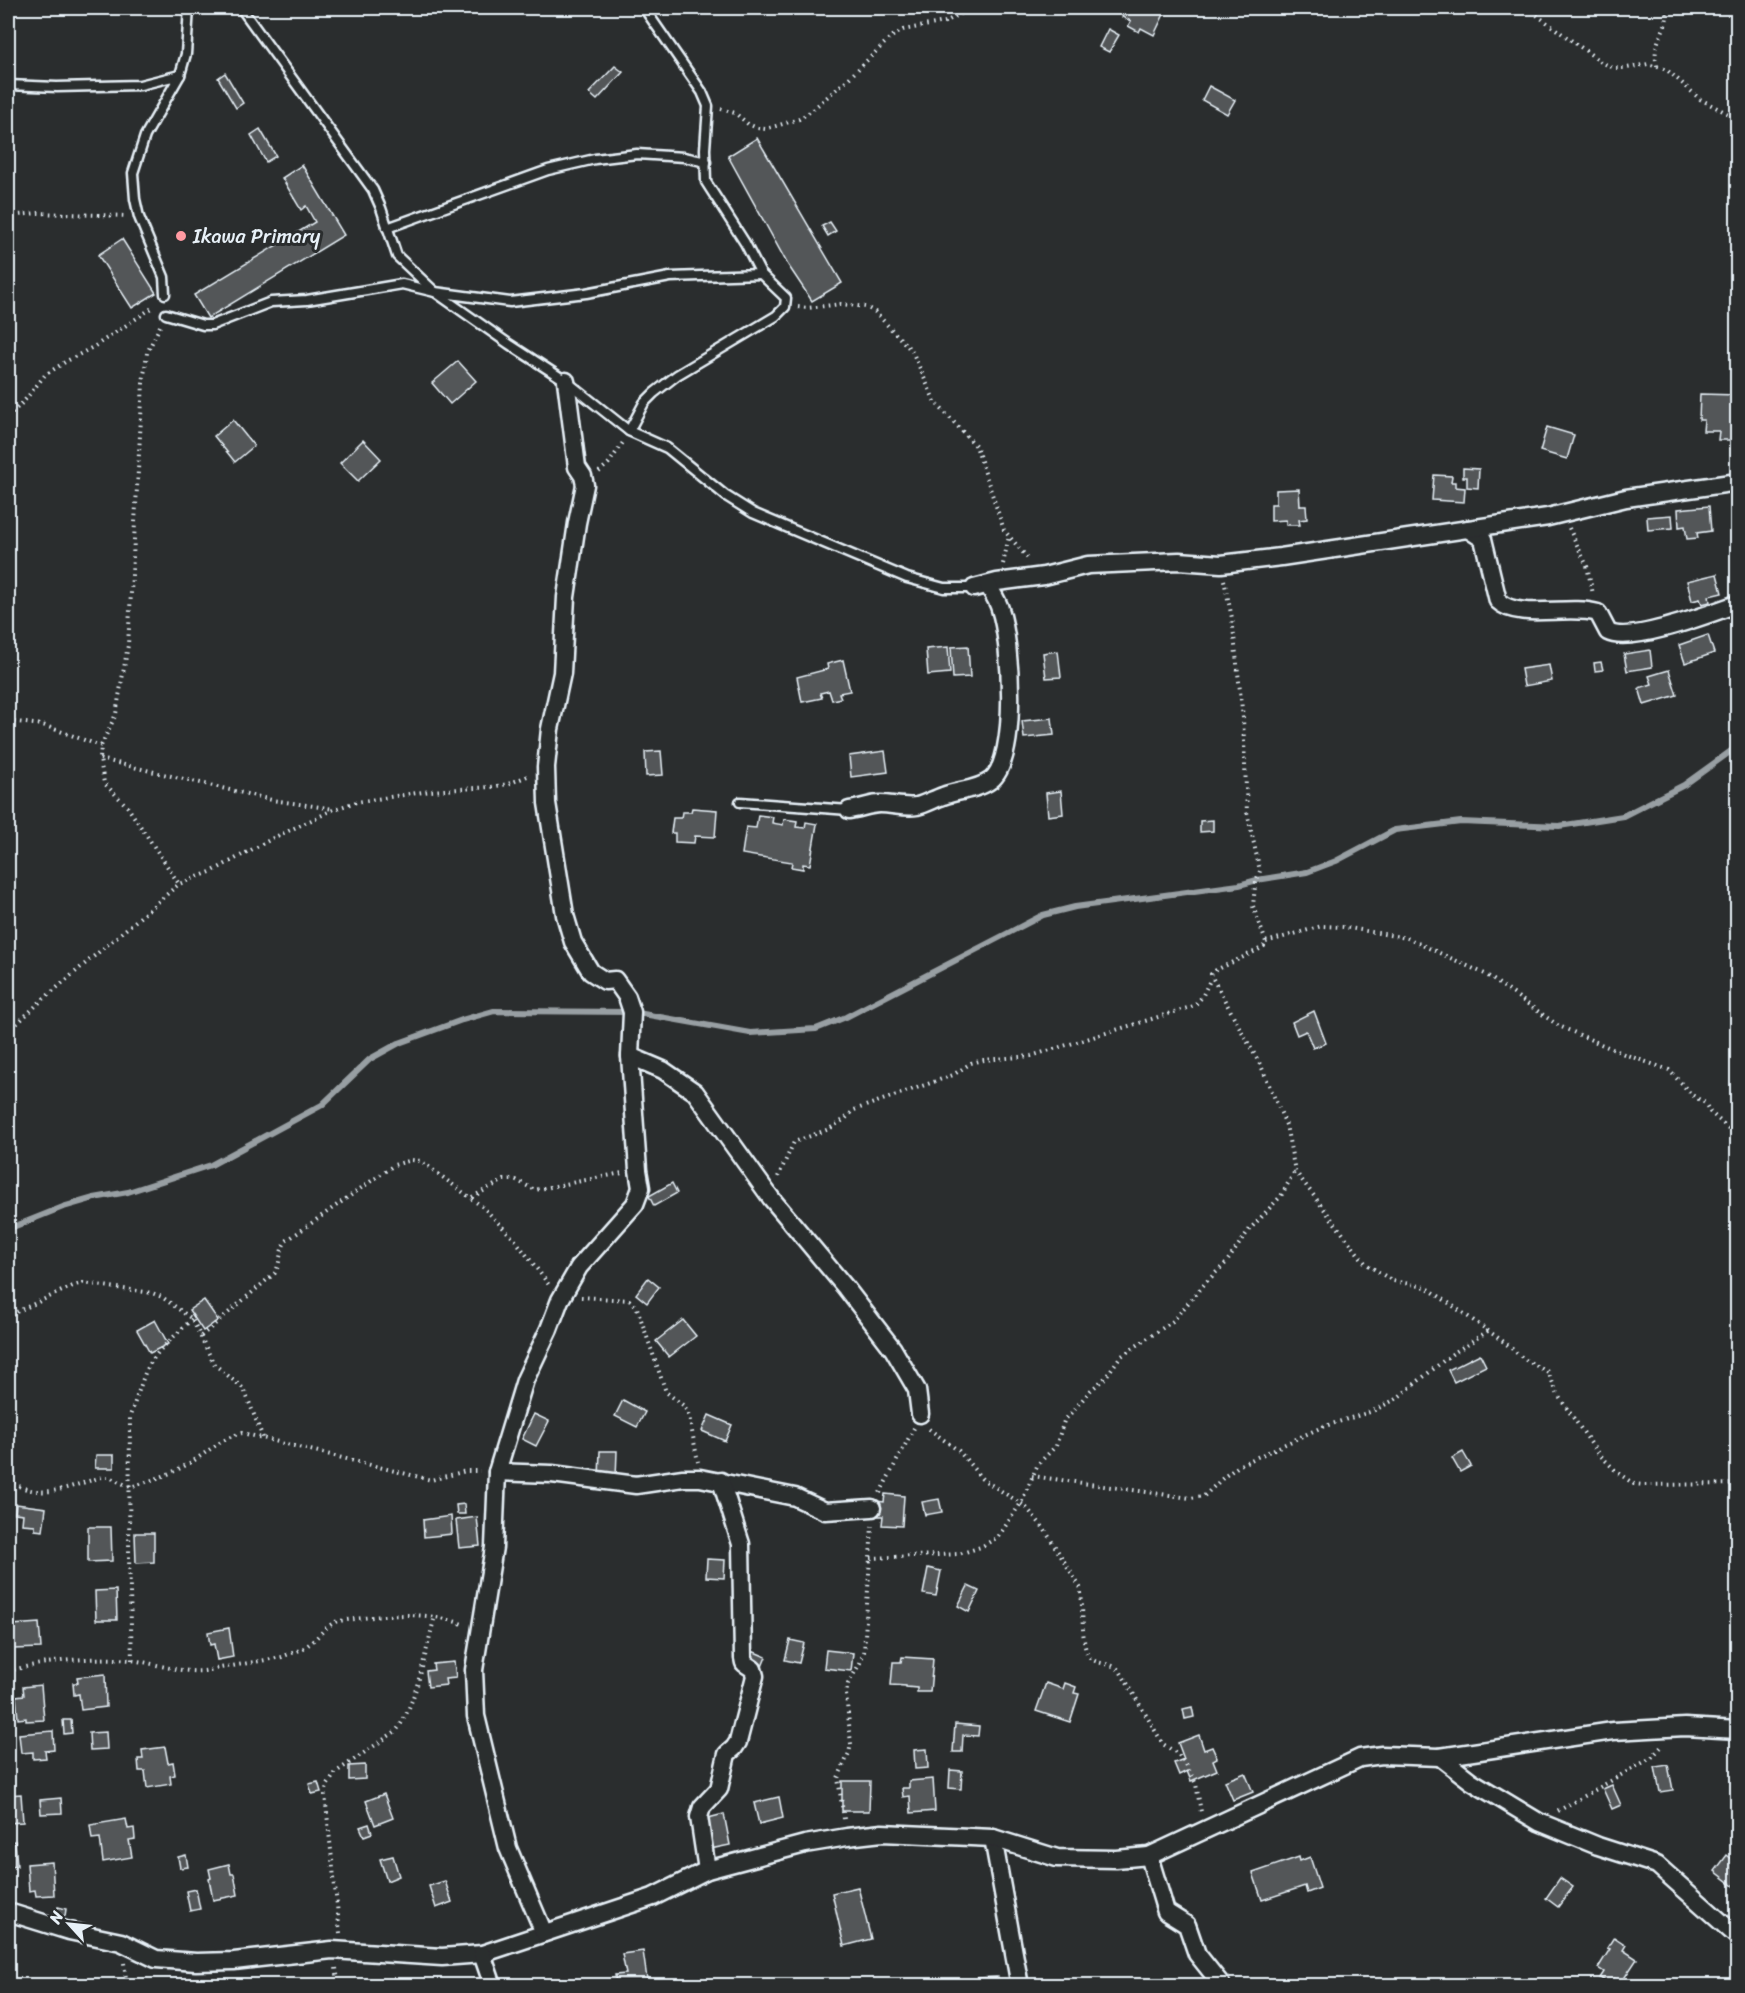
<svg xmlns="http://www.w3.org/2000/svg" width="1745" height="1993" font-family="Sriracha,sans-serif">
<rect width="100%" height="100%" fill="#2a2d2e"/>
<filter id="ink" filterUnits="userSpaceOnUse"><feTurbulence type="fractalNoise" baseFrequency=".0167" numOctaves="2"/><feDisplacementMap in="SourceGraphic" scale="12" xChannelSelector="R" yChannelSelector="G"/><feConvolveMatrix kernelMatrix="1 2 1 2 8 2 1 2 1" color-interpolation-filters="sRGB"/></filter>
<g filter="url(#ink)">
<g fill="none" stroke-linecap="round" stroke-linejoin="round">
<polyline stroke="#989fa3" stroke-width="6" points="8,1229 63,1207 94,1198 128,1192 211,1165 322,1105 370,1059 399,1043 462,1020 494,1011 632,1012 750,1033 816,1029 846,1017 1043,915 1075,907 1239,885 1257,880 1307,872 1336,861 1395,830 1461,822 1559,826 1623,816 1684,785 1738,746"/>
</g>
<g fill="#535759" stroke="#e8f1f8" stroke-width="1.5">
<polygon points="1127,8 1151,8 1164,14 1154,35 1141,28 1139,32 1128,26 1131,21 1122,17"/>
<polygon points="1108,29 1119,35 1109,52 1099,47"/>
<polygon points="615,66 623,72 597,100 589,93"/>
<polygon points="225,73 243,103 236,108 218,78"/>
<polygon points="1209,86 1235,100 1227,114 1202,100"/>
<polygon points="260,129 276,156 266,162 251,135"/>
<polygon points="757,138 842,283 812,301 788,265 728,156"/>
<polygon points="302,165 344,235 208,318 194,295 315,222 306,206 301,210 282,178"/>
<polygon points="830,222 836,231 828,236 822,226"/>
<polygon points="122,239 156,293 132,308 98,255"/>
<polygon points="458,361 476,381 450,404 432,383"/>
<polygon points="1700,394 1738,395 1738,432 1732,432 1732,440 1718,440 1719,431 1703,431 1704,420 1699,420"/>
<polygon points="233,420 254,446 235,462 214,436"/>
<polygon points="1547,427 1574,435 1567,459 1540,451"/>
<polygon points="363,440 381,459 358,481 340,463"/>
<polygon points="1463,468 1479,469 1478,488 1467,487 1467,477 1463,477"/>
<polygon points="1434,475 1452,476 1451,482 1455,482 1455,487 1465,488 1464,502 1432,500"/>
<polygon points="1299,489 1300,506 1306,506 1307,519 1299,520 1300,525 1286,525 1286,520 1271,521 1271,504 1276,504 1276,490"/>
<polygon points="1709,506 1711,531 1697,533 1698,538 1687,539 1685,526 1679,527 1678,509"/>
<polygon points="1672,515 1673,528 1648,530 1647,517"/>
<polygon points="1717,574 1722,593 1709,596 1710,602 1702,604 1700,599 1692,601 1687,581"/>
<polygon points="1708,635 1714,653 1685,663 1679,645"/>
<polygon points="968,646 970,677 953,678 951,647"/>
<polygon points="948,647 950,673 928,675 926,649"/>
<polygon points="1650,650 1652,667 1627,671 1624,654"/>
<polygon points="1058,651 1061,677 1046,678 1043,653"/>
<polygon points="843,660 850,691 839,693 841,698 832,700 829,691 820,693 822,698 802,702 797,677 828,669 827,664"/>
<polygon points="1601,662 1603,670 1595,671 1594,663"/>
<polygon points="1549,665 1552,681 1524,686 1521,669"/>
<polygon points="1669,670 1677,695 1644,705 1639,688 1652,684 1649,676"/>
<polygon points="1052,718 1054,735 1024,738 1022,721"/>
<polygon points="661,751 663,775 646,776 645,752"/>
<polygon points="885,751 888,772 851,777 849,756"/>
<polygon points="1061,791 1063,814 1048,816 1046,793"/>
<polygon points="692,808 717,810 715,837 695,836 694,843 675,842 675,833 671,833 673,818 681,818 682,812 691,812"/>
<polygon points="758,815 773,817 772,823 783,825 784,819 797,821 796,827 805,828 806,822 817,824 810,865 803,864 803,869 791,867 792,862 742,854 746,827 756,828"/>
<polygon points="1213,820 1213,831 1200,832 1200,821"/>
<polygon points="1314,1011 1326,1043 1313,1048 1306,1031 1297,1035 1292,1022"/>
<polygon points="672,1183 677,1193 654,1206 649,1196"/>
<polygon points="648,1278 659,1287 647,1303 636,1294"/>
<polygon points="204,1300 218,1320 203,1331 189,1310"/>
<polygon points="155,1320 168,1344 150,1353 137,1330"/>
<polygon points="683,1320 696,1336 669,1357 656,1341"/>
<polygon points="1480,1354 1486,1366 1454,1382 1448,1370"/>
<polygon points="623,1400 645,1412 637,1427 615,1416"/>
<polygon points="534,1414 549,1421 536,1446 522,1439"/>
<polygon points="709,1415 732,1425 725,1441 702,1431"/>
<polygon points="600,1451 617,1451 616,1478 599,1478"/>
<polygon points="1463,1452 1471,1466 1460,1472 1452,1458"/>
<polygon points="96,1455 114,1455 114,1468 95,1468"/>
<polygon points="885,1494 904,1496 902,1526 882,1525 883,1516 876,1516 877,1501 884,1502"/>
<polygon points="939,1499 942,1512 925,1515 922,1502"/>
<polygon points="16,1504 46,1508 43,1531 35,1530 35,1525 22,1524 23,1514 15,1513"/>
<polygon points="464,1504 465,1514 457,1514 456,1505"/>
<polygon points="451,1516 452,1534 424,1537 423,1520"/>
<polygon points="477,1517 480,1546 459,1548 456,1520"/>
<polygon points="88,1527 111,1527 112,1561 88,1562"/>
<polygon points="135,1533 154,1533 154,1562 136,1563"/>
<polygon points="707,1559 725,1560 724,1578 706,1577"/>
<polygon points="928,1568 941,1571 936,1596 923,1594"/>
<polygon points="968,1586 979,1591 969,1612 958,1606"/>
<polygon points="116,1590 117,1620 96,1620 95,1591"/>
<polygon points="39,1623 41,1648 13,1649 12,1625"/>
<polygon points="229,1628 233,1657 217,1660 214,1644 210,1645 208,1632"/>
<polygon points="790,1640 804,1643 799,1663 785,1660"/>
<polygon points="826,1650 853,1653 851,1671 824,1668"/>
<polygon points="752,1651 766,1657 759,1674 745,1669"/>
<polygon points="902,1657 933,1659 930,1692 917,1692 917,1688 906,1687 906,1686 891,1685 893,1662 901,1662"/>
<polygon points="454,1662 456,1678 445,1679 446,1685 428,1687 426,1671 434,1670 433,1664"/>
<polygon points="105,1674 106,1707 81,1710 79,1694 74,1695 73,1683 78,1683 77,1677"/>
<polygon points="1046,1683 1063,1689 1065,1683 1076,1687 1074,1693 1079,1694 1070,1722 1036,1711"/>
<polygon points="41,1685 44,1720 26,1721 26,1718 18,1719 16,1696 24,1695 23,1687"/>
<polygon points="1192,1707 1194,1717 1185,1719 1183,1709"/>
<polygon points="63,1720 71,1720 72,1733 64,1734"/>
<polygon points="955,1724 979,1726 978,1736 963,1735 962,1752 953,1752"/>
<polygon points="53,1731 54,1750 45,1751 46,1758 33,1759 33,1752 21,1753 19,1734"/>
<polygon points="106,1732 107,1749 90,1750 89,1733"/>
<polygon points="1199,1735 1204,1750 1212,1747 1217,1758 1213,1760 1217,1770 1191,1781 1187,1771 1179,1775 1174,1763 1184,1759 1178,1743"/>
<polygon points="165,1747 168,1763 173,1762 175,1775 170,1776 171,1784 147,1788 145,1771 139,1771 138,1759 143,1759 142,1750"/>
<polygon points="927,1749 928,1768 915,1769 914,1750"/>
<polygon points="365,1765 365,1779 349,1780 349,1766"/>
<polygon points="1668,1765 1673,1790 1660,1792 1655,1767"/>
<polygon points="950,1770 962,1771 961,1789 949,1788"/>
<polygon points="1245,1773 1253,1792 1233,1800 1225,1781"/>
<polygon points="933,1779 935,1811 911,1813 910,1796 903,1797 902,1788 909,1788 909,1781"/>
<polygon points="842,1781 870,1781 869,1811 842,1811"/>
<polygon points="318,1782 321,1792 312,1794 309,1784"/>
<polygon points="1612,1785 1621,1805 1612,1809 1603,1789"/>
<polygon points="21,1794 23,1822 8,1823 8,1795"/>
<polygon points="384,1794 393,1818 375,1825 366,1801"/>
<polygon points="779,1797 783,1818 759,1824 754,1803"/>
<polygon points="61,1798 62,1813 41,1814 40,1800"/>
<polygon points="724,1814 730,1845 710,1849 704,1819"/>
<polygon points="126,1819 128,1829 134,1828 135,1839 129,1840 132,1857 103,1862 100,1838 92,1839 90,1825"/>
<polygon points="369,1824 372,1833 364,1836 360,1827"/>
<polygon points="15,1841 17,1866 8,1867 8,1842"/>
<polygon points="186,1855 188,1867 180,1868 178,1857"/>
<polygon points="1727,1855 1738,1864 1737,1888 1715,1871"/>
<polygon points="393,1856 399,1876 387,1881 380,1859"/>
<polygon points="1299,1857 1300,1861 1310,1857 1320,1888 1307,1893 1305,1886 1262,1900 1253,1873"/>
<polygon points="52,1862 54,1895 36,1896 35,1890 29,1891 27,1864"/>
<polygon points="229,1864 231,1874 234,1874 238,1895 213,1900 209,1879 211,1878 209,1869"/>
<polygon points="1560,1878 1573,1887 1558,1907 1546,1898"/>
<polygon points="445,1881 452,1902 436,1908 429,1886"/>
<polygon points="858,1887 871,1939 844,1946 832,1893"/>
<polygon points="196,1889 200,1909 190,1911 186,1891"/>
<polygon points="58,1907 66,1909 65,1916 56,1915"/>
<polygon points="1614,1937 1626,1945 1623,1950 1637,1959 1621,1983 1614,1978 1610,1984 1600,1978 1604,1972 1598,1968 1610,1949 1607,1948"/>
<polygon points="643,1951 648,1986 616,1986 615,1975 626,1974 622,1954"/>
<polygon points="998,1977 999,1986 977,1986 977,1978"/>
</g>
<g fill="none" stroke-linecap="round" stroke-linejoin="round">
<defs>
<g id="lane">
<polyline points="241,8 373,190 381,208 397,256 435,292 509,344 566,381 629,431 667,448 726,496 753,513 907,578 944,588 974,588"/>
<polyline points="8,85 57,87 140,85 180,75"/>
<polyline points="387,228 548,170 595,159 637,154 684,157 706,162"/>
<polyline points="165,294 164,277 139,217 135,199 133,173 145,136 180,75 186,54 189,8"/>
<polyline points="166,314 203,325 212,325 271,302 307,300 402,284 435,292 510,302 586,293 670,277 761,274"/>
<polyline points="629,431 644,403 654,393 677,375 776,316 785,307 786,298 761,274 745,243 706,182 705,149 708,106 702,92 644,8"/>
<polyline points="740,802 849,810"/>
</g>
<g id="street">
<path d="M1468,529L1483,539L1498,601C1519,621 1568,604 1598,613L1608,632C1630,644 1709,614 1734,605"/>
<polyline points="974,588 997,582 1044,576 1088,565 1179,561 1221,564 1281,557 1548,517 1626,498 1738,482"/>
<path d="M849,810C859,809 870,804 880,804C892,804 905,808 917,806C926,804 934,799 943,796C958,790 978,790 991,780C1019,758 1011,641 1000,609C998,601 992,593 988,585"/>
<polyline points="630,1056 663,1070 695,1092 771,1198 846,1288 893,1349 917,1390 920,1414"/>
<polyline points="497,1472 552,1474 636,1485 683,1478 700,1478 795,1497 825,1511 872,1508"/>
<polyline points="1440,1757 1471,1781 1539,1822 1598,1846 1657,1865 1738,1937"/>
<polyline points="993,1838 1020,1986"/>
<polyline points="1149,1856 1166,1912 1187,1925 1197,1954 1221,1984"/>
<polyline points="707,1870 699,1817 702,1807 719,1789 727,1754 734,1748 738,1742 755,1676 753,1669 744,1663 743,1658 741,1544 721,1481"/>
<polyline points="8,1912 69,1931 121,1942 156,1959 196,1962 234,1961 332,1950 442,1957 482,1954 653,1897 707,1870 805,1844 847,1837 882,1833 993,1838 1057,1858 1116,1859 1149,1856 1360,1758 1382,1755 1440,1757 1613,1731 1685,1727 1738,1730"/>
<polyline points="544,1933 508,1848 476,1716 474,1670 494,1547 497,1472 525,1380 549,1329 560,1300 579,1267 635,1204 641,1188 638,1170 630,1056 632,1012 627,997 615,980 605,981 591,972 573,942 565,915 547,803 546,767 550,729 562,673 566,597 577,523 585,485 583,476 577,467 566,381"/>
<polyline points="482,1954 493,1986"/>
</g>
</defs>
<use href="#lane" stroke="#e8f1f8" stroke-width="13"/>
<use href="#street" stroke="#e8f1f8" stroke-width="21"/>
<g stroke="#e8f1f8" stroke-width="4" stroke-dasharray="1.5 4.5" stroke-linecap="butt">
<polyline points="1527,8 1601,62 1614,68 1627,68 1648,64 1667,70 1700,99 1738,119"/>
<path d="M1657,66C1656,61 1655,55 1656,51C1657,35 1672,23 1665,8"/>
<polyline points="721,109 735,113 748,124 757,128 766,129 799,119 811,111 849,78 891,37 903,30 945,22 972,8"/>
<polyline points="8,216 38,213 127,216"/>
<polyline points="798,307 808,308 841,304 866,307 875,312 912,351 935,402 976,446 1004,530 1030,561"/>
<polyline points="160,326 147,353 143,383 128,645 116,714 101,746 100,759 104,783 127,806 179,884"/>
<polyline points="8,417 25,400 45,375 65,362 95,346 155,306"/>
<polyline points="599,472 609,463 624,441"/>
<polyline points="1569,528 1587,566 1593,594"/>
<polyline points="1003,564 1009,536"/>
<polyline points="1224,580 1232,618 1243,718 1247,812 1260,871 1255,886 1253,906 1266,942 1264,946 1258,950 1216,970 1211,974 1212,977 1262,1068 1286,1125 1295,1171 1366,1264 1393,1281 1426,1287 1504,1342 1524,1359 1548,1372 1559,1397 1597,1452 1618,1473 1634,1484 1644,1485 1738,1484"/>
<polyline points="8,721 43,725 101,746"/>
<polyline points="100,759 272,800 334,809"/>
<polyline points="1266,942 1322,926 1343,927 1407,938 1485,974 1559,1026 1624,1054 1669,1070 1692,1095 1705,1103 1710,1112 1738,1137"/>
<polyline points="8,1032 40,1002 179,884 213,871 273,838 335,809 356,802 430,791 491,787 508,784 530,775"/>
<polyline points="778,1177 794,1142 829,1129 845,1119 854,1110 953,1075 971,1063 984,1060 1031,1056 1194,1006 1202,997 1211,978"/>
<polyline points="472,1197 504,1180 516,1180 535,1190 622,1173"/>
<polyline points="581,1297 629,1300 637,1308 666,1392 684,1406 689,1416 698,1462"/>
<polyline points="8,1320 14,1313 75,1285 83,1283 152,1293 162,1297 192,1319 214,1364 244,1389 263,1438"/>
<path d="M201,1336L275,1273C281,1262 279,1251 286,1241L394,1165L412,1160L421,1161L484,1208L516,1241L549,1285"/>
<path d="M929,1429L959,1451L982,1479L1025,1506L1043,1527L1080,1587C1084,1602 1080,1649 1090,1658C1098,1665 1112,1662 1120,1671L1163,1744L1178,1754L1186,1764L1196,1784L1201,1812"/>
<polyline points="1032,1476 1190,1498 1204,1496 1224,1477 1240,1465 1322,1427 1373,1411 1396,1399 1452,1354 1488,1331"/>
<path d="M8,1481C45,1501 63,1488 102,1477H109L130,1487C150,1481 169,1475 188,1464C206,1454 221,1438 242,1433L431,1480L466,1471H480"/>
<polyline points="880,1493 914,1428"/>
<polyline points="871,1558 959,1554 981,1547 998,1537 1021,1503 1038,1464 1056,1446 1064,1421 1091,1390 1105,1378 1120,1357 1173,1321 1206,1282 1226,1263 1249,1230 1281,1196 1295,1171"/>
<polyline points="132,1660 129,1557 130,1416 145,1373 151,1362 159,1351 192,1319"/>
<path d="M8,1671C47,1661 90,1656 131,1660C155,1663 179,1673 204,1671L282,1657C290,1653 301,1651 308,1645C319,1637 326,1625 338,1621C380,1616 425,1609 465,1625"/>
<polyline points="1558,1811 1651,1758 1663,1745"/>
<polyline points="844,1819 838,1778 849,1753 851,1744 846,1694 848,1684 860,1663 864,1652 872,1526"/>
<path d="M340,1933L325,1795L327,1786L336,1772L396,1731C416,1706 426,1649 435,1616"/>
<polyline points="124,1963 127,1986"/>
<polyline points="336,1968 339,1986"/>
</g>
<use href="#lane" stroke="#2a2d2e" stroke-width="8"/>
<use href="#street" stroke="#2a2d2e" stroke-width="16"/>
</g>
</g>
<circle fill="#ff9aa2" stroke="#2a2d2e" stroke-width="2" cx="181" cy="236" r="6"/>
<g text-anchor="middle" stroke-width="6" stroke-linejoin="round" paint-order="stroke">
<g font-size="20" fill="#e8f1f8" stroke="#2a2d2e" text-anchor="start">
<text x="193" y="243">Ikawa Primary</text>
</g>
</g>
<rect width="1745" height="1993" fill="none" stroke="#2a2d2e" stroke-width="30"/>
<rect x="15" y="15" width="1715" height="1963" fill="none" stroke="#e8f1f8" stroke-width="2" filter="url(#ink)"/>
<g transform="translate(69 1924) rotate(297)" stroke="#2a2d2e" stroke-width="4.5" paint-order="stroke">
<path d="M0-4.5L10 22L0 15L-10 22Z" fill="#e8f1f8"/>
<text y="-9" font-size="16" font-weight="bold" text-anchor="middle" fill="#e8f1f8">N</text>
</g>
</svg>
